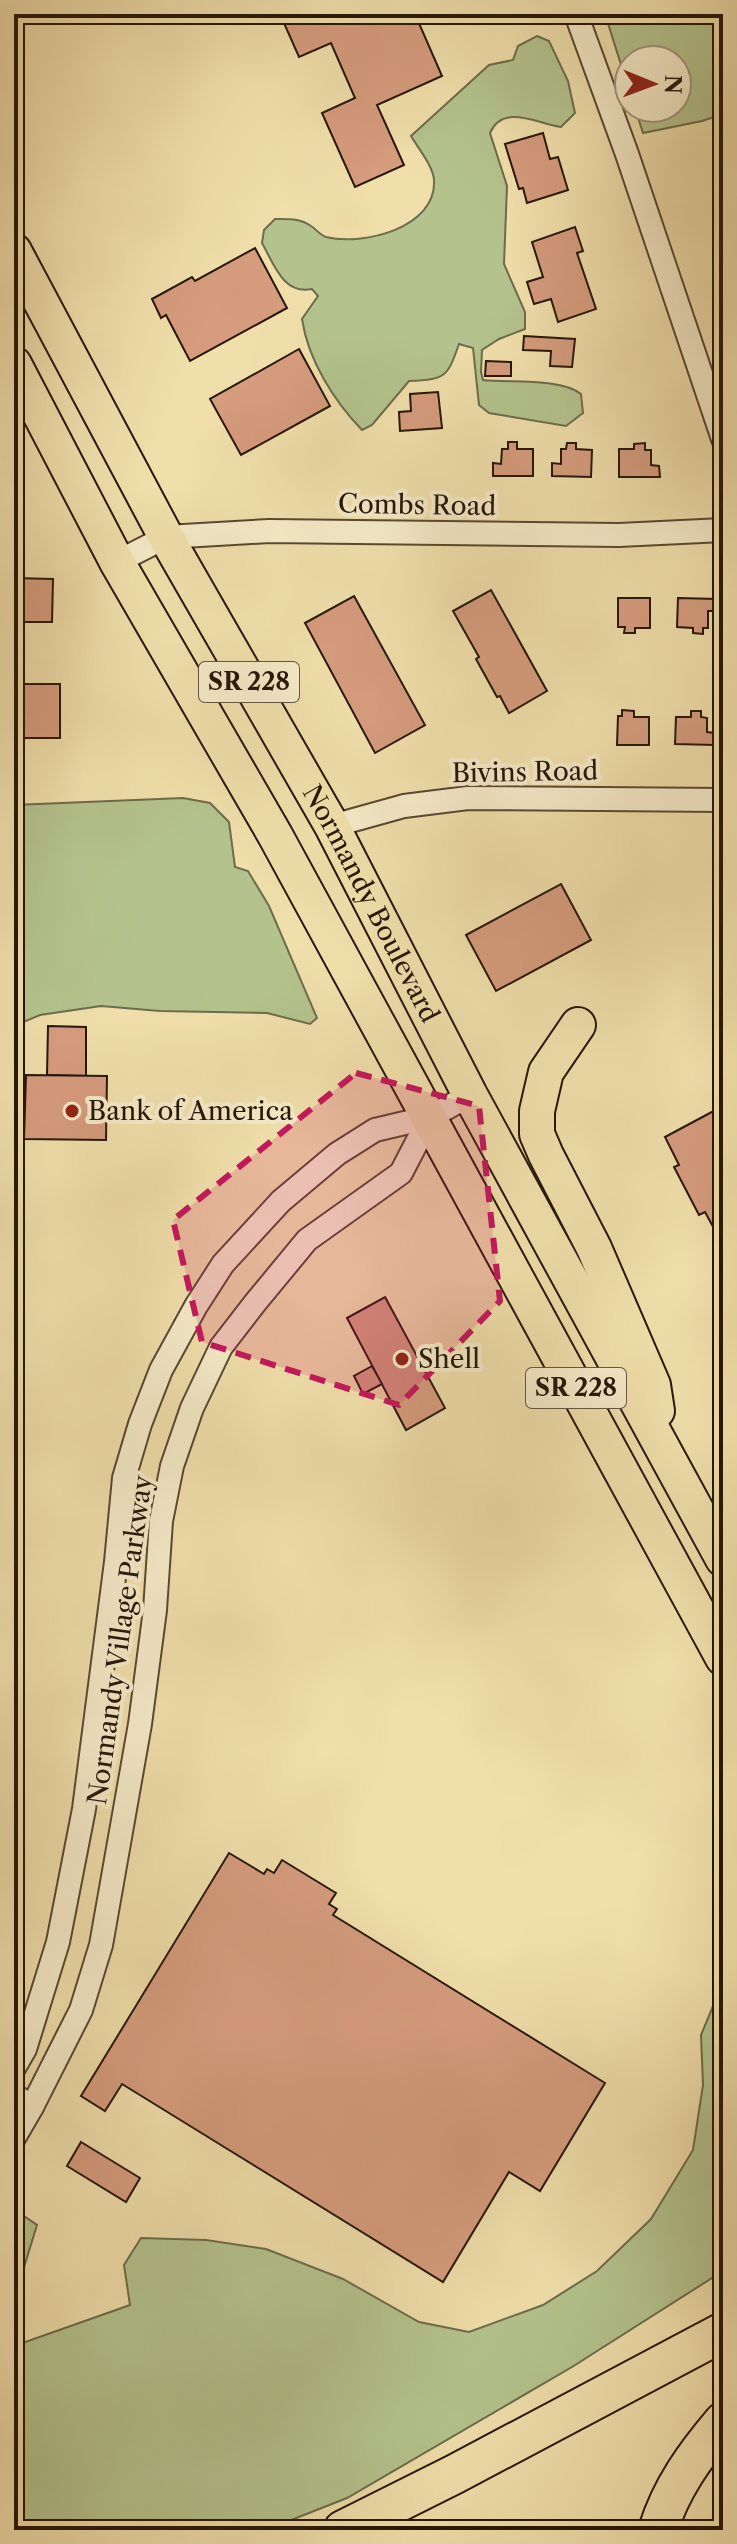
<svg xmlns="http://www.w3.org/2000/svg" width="737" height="2544" font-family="'Libre Caslon Text',serif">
<rect width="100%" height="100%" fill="#f0dfab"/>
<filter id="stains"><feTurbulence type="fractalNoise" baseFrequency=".0025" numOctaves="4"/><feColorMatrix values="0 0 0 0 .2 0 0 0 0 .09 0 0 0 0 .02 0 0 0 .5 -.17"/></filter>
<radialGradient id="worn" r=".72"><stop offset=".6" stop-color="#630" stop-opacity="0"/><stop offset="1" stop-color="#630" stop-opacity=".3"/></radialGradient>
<g fill="#b4c38d" stroke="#6d6c4c" stroke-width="2">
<polygon points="605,14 723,14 723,114 702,121 643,133 635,108 677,108 677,60 629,60 629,90"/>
<path d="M537,36L549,41L568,81L575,113L561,127C538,124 503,103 490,133L507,186L504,264L525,312V329L499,339L482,350L481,372L483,380C510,383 561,378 581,394L583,413L566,426L489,413L479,405L473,348L459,344C447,378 446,379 409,381L372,425L362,430C334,401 308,360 302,319L318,296L312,289C283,295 274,264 262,243L264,230L275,219C288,219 300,218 311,226C316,229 320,235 326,237C363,246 437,228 434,180C433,166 418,148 411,136L489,65L513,60L518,46Z"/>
<polygon points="183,798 210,803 229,822 235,867 248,871 269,906 317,1018 310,1024 267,1013 160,1011 101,1006 40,1015 14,1026 14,805"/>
<polygon points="723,1982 723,2271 572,2367 347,2498 266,2530 14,2530 14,2346 130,2305 124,2265 141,2238 206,2240 266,2249 343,2279 419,2322 469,2332 543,2305 597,2271 651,2219 693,2150 703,2085 701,2035"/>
<polygon points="21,2214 37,2225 21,2277 14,2287 14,2216"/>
</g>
<g fill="#d59c7d" stroke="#26160a" stroke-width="2">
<polygon points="280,14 415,14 442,76 377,105 404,165 355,187 322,113 355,98 331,43 299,57"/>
<polygon points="543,133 550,159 558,157 568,190 527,203 523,188 519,189 505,144"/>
<polygon points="575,227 583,251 577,253 596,309 558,322 551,299 534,304 527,282 543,277 532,242"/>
<polygon points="255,248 287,308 190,361 166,315 161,318 152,299 192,277 195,281"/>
<polygon points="524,336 575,339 572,367 550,366 551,351 523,350"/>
<polygon points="299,349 330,406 241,455 210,399"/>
<polygon points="486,361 511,362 511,376 485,376"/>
<polygon points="438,392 442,428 400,431 399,412 411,411 410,394"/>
<polygon points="508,442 517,442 517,449 533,449 533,476 493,476 493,463 501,464 502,449 508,449"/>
<polygon points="567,443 576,443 576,449 592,450 591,477 552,476 552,463 561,464 561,449 566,449"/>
<polygon points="645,443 645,450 651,450 651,465 659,466 660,477 619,477 619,449 634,449 634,444"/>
<polygon points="14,578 53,579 52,622 14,622"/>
<polygon points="491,590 547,691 509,713 500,696 497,697 476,659 479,657 453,611"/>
<polygon points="354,596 425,725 375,753 305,623"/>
<polygon points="618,598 650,598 650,628 635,628 635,633 624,633 625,627 618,627"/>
<polygon points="678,598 717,599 717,611 708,611 708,628 703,628 703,634 693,633 693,628 677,627"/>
<rect x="14" y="684" width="46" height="54"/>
<polygon points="622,710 634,711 634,717 649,717 649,745 617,745 618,716 622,716"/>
<polygon points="691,711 701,711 701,717 707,718 707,732 715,733 715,745 675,744 676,717 691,717"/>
<polygon points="561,884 591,940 496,991 466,935"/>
<polygon points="48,1026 86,1027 86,1076 47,1075"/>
<polygon points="26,1075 107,1076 106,1140 24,1139"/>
<polygon points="723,1106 723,1230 717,1234 705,1212 699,1215 674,1167 679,1165 665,1137"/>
<polygon points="385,1297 445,1408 406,1430 347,1318"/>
<polygon points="372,1366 382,1384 363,1394 354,1376"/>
<polygon points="229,1853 264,1874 267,1869 274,1873 282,1860 336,1893 329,1904 337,1909 333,1915 605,2083 540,2191 509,2172 443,2282 122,2084 105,2111 81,2096"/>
<polygon points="81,2142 140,2178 126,2202 67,2166"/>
</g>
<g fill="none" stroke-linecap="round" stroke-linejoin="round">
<defs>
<g id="street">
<polyline points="576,14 627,154 723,439"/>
<polyline points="117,562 166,537 269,531 619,535 723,530"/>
<polyline points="332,826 404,806 468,798 723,800"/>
<polyline points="14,2068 25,2049 58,1942 84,1809 116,1562 124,1478 140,1424 161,1370 196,1306 223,1264 281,1201 337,1154 375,1130 430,1117 470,1095"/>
<polyline points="14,2095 32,2107"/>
<polyline points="14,2138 32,2107 81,2010 101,1945 140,1724 155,1610 161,1521 172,1466 192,1408 221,1347 255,1303 307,1240 401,1173 430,1117"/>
</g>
<g id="primary">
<path id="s1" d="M14,251L166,537L332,826L470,1095L723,1559"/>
<polyline points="14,364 117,562 275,835 723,1658"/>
<polyline points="578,1025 546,1072 537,1111 537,1134 546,1155 594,1248 653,1385 657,1411"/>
</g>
<g id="highway">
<polyline points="343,2530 455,2474 723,2332"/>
<path d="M658,2530C671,2488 695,2455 723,2422"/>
</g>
</defs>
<use href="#street" stroke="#584832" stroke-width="26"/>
<use href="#primary" stroke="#26160a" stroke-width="38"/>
<use href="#highway" stroke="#26160a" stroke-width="42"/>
<use href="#street" stroke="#f5eac8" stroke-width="22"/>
<use href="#primary" stroke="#f0dfab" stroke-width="34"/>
<use href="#highway" stroke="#f0dfab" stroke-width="38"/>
</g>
<path fill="#c2185b" fill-opacity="0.2" stroke="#c2185b" stroke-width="6" stroke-dasharray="16 10" stroke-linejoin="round" d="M356,1073L479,1106L500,1301L399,1405L202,1342L173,1220Z"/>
<g fill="#8f2418" stroke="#f5eac8" stroke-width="3">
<circle cx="72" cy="1111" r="8"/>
<circle cx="402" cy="1359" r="8"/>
</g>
<g text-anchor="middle" stroke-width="8" stroke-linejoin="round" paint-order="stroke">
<g fill="#f5eac8" stroke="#645643" stroke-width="2">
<rect x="199" y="662" width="100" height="40" rx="6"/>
<rect x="526" y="1368" width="100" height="40" rx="6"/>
</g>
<g font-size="24" font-weight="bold" fill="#26160a">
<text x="249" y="690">SR 228</text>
<text x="576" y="1396">SR 228</text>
</g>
<g font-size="26" fill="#26160a" stroke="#f5eac8">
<text transform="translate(417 505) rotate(1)" y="9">Combs Road</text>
<text transform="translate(525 772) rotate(-1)" y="9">Bivins Road</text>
<text dy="9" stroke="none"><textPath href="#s1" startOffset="744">Normandy Boulevard</textPath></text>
<text transform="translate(120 1640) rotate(-82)" y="9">Normandy Village Parkway</text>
</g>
<g font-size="26" fill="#26160a" stroke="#f5eac8" text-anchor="start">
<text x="88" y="1120">Bank of America</text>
<text x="418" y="1368">Shell</text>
</g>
</g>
<rect width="737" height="2544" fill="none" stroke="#f0dfab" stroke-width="48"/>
<rect x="16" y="16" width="705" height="2512" fill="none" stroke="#26160a" stroke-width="4"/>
<rect x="24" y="24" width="689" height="2496" fill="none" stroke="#26160a" stroke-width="2"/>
<g transform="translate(653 84) rotate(91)"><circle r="38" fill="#f5eac8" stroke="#a2957c" stroke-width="2"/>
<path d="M0-6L14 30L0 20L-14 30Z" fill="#8f2418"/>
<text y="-12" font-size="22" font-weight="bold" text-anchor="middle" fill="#26160a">N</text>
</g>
<rect width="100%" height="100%" filter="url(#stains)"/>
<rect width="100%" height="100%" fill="url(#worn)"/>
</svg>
